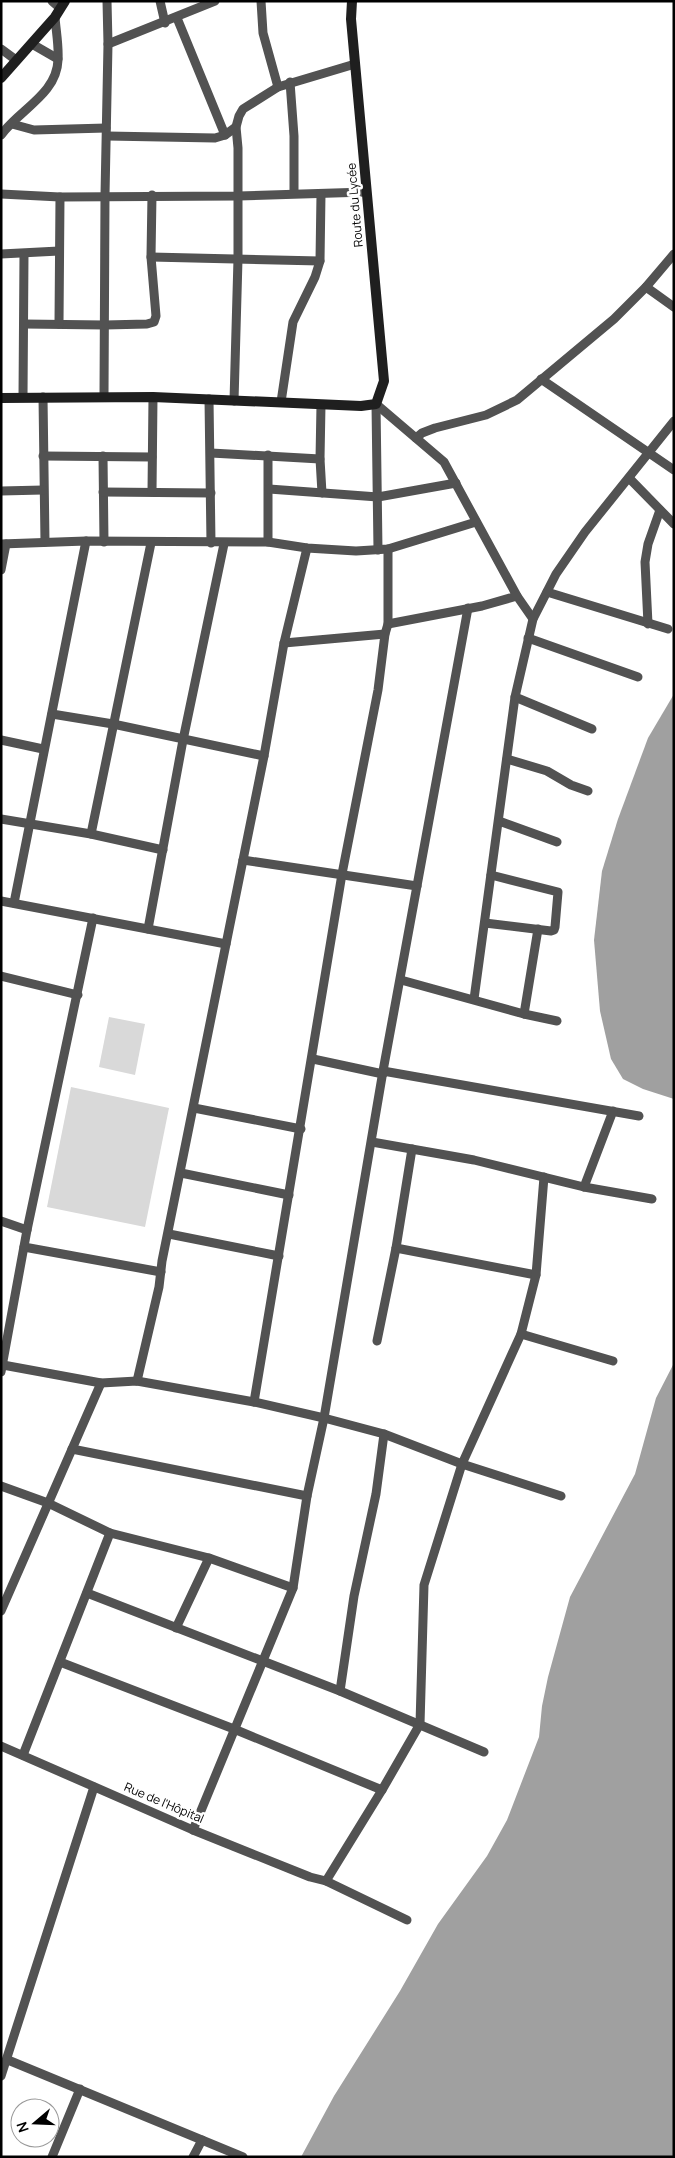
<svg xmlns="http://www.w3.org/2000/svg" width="675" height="2158" font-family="Manrope,sans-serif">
<rect width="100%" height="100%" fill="#fff"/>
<g fill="#d9d9d9">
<polygon points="109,1017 145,1024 135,1075 99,1067"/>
<polygon points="71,1087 169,1108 145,1227 47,1207"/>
</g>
<g fill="#a0a0a0">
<polygon points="674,694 674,1099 643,1089 623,1079 611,1059 600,1011 594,940 602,871 618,819 648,738"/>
<polygon points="674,1363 674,2157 301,2157 334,2096 400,1991 438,1924 487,1856 507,1820 539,1737 542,1706 548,1677 570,1597 635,1474 656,1398"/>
</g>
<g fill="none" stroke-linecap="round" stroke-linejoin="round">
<g stroke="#525252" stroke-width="9">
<polyline points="52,1 60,8"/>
<polyline points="160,1 165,23"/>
<polyline points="261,1 263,33 278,87"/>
<polyline points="177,18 225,135"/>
<polyline points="32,44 58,59"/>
<polyline points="108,44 215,1"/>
<polyline points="1,49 16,60"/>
<polyline points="290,82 294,136 294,193"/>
<polyline points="12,124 34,130 106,128"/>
<path d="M1,135C19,110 57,94 58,60C59,46 56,31 55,17"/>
<polyline points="107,136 215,138 225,135 236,127"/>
<polyline points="1,194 60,197 238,196 366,192"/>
<polyline points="1,254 59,251"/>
<polyline points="151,257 320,261"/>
<polyline points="646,287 674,307"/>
<polyline points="24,324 105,325 147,324 154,322 156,316 151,257 152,195"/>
<polyline points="59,324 60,197"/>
<polyline points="541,379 674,470"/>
<polyline points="23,397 24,254"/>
<polyline points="43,397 45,542"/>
<polyline points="104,397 105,195 108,44 107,1"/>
<polyline points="209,399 211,543"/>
<polyline points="234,401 238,259 238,148 236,127 239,116 243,109 278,87 355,64"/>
<polyline points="281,402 293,322 315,277 320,261 321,194"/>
<polyline points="376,404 444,462 517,596 533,619"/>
<polyline points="376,404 378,550"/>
<polyline points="321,405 320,459 322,493"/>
<polyline points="416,438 422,433 435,428 486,415 517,400 614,319 646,287 674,254"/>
<polyline points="211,453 320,459"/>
<polyline points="268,455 268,542"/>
<polyline points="43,456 152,457"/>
<polyline points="103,456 104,542"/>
<polyline points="629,478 674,524"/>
<polyline points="269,489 378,497 456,483"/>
<polyline points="1,491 43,490"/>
<polyline points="103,492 211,493"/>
<polyline points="152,492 153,397"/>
<polyline points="1,544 86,541 268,542 307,548 356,551 388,549 476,522"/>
<polyline points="1,570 6,544"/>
<polyline points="547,592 668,629"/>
<polyline points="388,624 482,606 517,596"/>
<polyline points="648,624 645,562 648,544 660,510"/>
<polyline points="528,638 638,677"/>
<polyline points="284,643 385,634"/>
<polyline points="515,697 592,729"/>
<polyline points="52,714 113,724 264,756"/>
<polyline points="1,740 43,749"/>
<polyline points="507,759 547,771 571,785 588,791"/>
<polyline points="1,819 91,834 163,850"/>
<polyline points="499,821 557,842"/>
<polyline points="91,834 151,543"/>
<polyline points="243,860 417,886"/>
<polyline points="1,901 226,944"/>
<polyline points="14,903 86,541"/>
<polyline points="485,923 551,931 554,930 555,927 558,892 491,875"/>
<polyline points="148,929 183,740 224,544"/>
<polyline points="1,976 78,995"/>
<polyline points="401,980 524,1014 557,1021"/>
<polyline points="474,999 515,697 533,619 556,574 585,532 674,421"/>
<polyline points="524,1014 538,929"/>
<polyline points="313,1059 383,1074"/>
<polyline points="383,1071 639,1116"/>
<polyline points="194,1108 301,1129"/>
<polyline points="372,1142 474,1160 584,1187 652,1199"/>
<polyline points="181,1173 289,1195"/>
<polyline points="584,1187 613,1111"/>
<polyline points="1,1221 27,1230"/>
<polyline points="169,1234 279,1256"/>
<polyline points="24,1247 161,1272"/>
<polyline points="396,1248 536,1275"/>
<polyline points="521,1334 613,1361"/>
<polyline points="377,1341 396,1248 412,1149"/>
<polyline points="3,1365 101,1383 137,1381 254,1402 324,1418 384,1434 462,1464 561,1496"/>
<polyline points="1,1372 27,1230 93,918"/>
<polyline points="137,1381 159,1287 162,1261 264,756 284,643 307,548"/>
<polyline points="254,1402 342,874 378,690 385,634 388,624 388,549"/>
<polyline points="72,1449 307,1496"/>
<polyline points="1,1486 48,1503 110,1533 209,1558 293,1588"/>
<polyline points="87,1593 340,1691 484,1752"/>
<polyline points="1,1611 101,1383"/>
<polyline points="176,1628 209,1558"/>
<polyline points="60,1662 234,1729 382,1790"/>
<polyline points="340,1691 354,1596 376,1494 384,1434"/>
<polyline points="1,1746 193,1830 310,1877 326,1881 382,1790 420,1724 424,1585 462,1464 521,1334 536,1275 544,1177"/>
<polyline points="23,1755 110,1533"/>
<polyline points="193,1830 293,1588 307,1496 324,1418 383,1071 468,608"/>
<polyline points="326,1881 407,1920"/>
<polyline points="8,2060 243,2157"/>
<polyline points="1,2076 94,1787"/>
<polyline points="52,2157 80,2089"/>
<polyline points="193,2157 202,2140"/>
</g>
<g stroke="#1f1f1f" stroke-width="10">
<polyline points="1,78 55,17 65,1"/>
<polyline points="1,398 153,397 361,406 376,404 384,381 351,19 352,1"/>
</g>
</g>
<g text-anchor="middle" stroke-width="5" stroke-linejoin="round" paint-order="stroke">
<g font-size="12" fill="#000" stroke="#fff">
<text transform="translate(355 205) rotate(-95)" y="4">Route du Lycée</text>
<text transform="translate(164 1803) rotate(23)" y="4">Rue de l'Hôpital</text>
</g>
</g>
<rect width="675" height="2158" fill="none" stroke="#000000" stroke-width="5"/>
<g transform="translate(35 2123) rotate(251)"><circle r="24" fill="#ffffff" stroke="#999999"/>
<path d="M0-4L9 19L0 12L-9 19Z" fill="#000000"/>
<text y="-8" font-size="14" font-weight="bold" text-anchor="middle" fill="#000000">N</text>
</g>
</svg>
